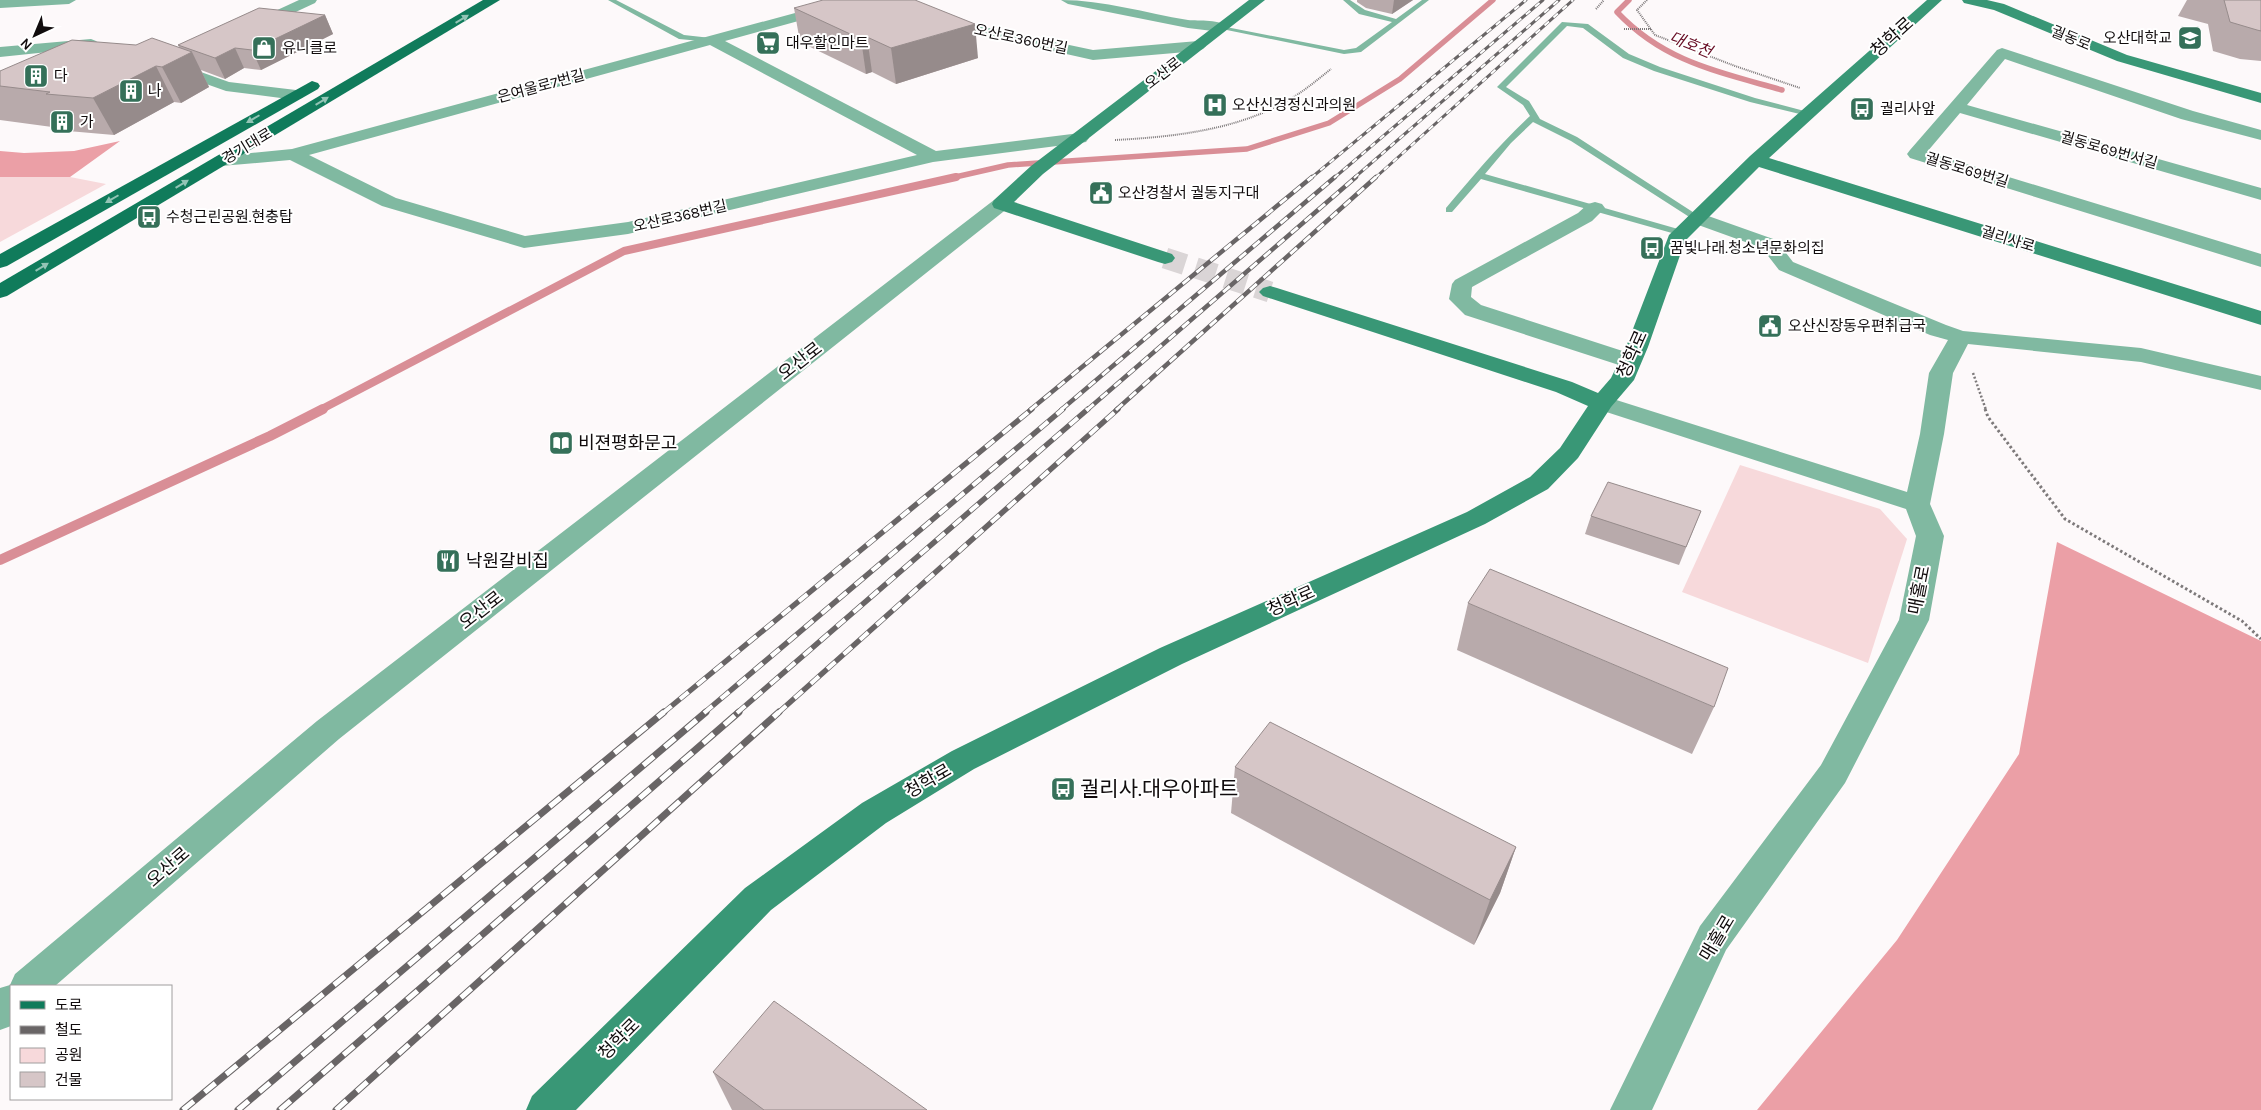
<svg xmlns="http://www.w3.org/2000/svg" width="2261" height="1110" font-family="Karla,'Noto Sans KR',sans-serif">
<rect width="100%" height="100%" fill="#fdf9fa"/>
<g fill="#f7d9db">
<polygon points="0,177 70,177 106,184 0,242"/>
<polygon points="1740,465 1880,509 1907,539 1868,663 1682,592"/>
</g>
<g fill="#eb9fa6">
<polygon points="120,141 70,177 0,177 0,151 24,153 74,151"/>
<polygon points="2057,542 2261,641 2261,1110 1757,1110 1897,940 2019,754"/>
</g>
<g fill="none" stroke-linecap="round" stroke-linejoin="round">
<g stroke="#d98e96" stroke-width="5.5">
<path d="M1629,0L1617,12C1664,62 1719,72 1782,90"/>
<polyline points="951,178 1008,165 1247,149 1329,123 1400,79 1493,0"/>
</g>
<polyline stroke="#d98e96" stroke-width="8" points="320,410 624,251 956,177"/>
<polyline stroke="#d98e96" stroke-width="10" points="0,560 270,436 323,409"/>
<polyline stroke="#dad5d6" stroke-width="21" stroke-dasharray="21 11" stroke-linecap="butt" points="1165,258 1270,292"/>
<g stroke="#7d797a" stroke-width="2" stroke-dasharray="1 1" stroke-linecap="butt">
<polyline points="1647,0 1637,10 1655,35 1735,66 1800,88"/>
<polyline points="1596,9 1604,0"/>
<polyline points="1624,29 1651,29"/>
<path d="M1115,140C1173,137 1236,130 1287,101C1303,92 1317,80 1331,69"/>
</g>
<polyline stroke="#7d797a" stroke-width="2.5" stroke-dasharray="2 2" stroke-linecap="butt" points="1973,373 1986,410"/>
<polyline stroke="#7d797a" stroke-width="3" stroke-dasharray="2.5 2.5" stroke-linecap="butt" points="1985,409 1988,417 2065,519 2242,621 2261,639"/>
<g fill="#80b9a1" fill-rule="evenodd">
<polygon points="608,0 616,0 684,35 711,38 715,40 711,42 679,39"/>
<polygon points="1343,0 1350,0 1365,10 1396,19 1422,0 1429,0 1361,52 1344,54 1217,28 1221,26 1344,50 1356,48 1392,22 1359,14"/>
<path d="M1562,22L1588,24L1629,54L1660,67L1755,98L1812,113L1808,116L1750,102L1654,71L1623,58L1583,28L1567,26L1506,87L1529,101L1540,119L1577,137L1702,218L1697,221L1694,220L1571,141L1533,122L1511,143L1485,174L1685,231V235H1679L1481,179L1452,212H1446V208C1473,176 1499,145 1530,116L1523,105L1497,87Z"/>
</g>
<g fill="#80b9a1" fill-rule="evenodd">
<polygon points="0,0 76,0 69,4 0,8"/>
<polygon points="299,0 317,0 315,3 257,30 252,31 245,27 247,24"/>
<path d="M843,0H866L864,3L725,41L936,151L1080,133L1086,134L1089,138L1086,142L1080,143L933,162L628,234L524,248L382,206L290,160L221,166L215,165L212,161L215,157L221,156L292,149ZM710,45L917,155L628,222L525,236L396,198L309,155Z"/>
<path d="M1061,0C1104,0 1145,13 1188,20C1198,21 1222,19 1228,28L1221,32L1188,28L1068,4Z"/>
<polygon points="941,18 1093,50 1198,41 1203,43 1206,46 1203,49 1198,51 1093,60 936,25 934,22"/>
<polygon points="91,39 96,41 99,44 96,47 0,57 0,47"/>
<polygon points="2002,48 2193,111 2261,130 2261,140 2181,119 2005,59 1967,105 2261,188 2261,200 1960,113 1927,152 2261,254 2261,267 1910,158 1907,154 1910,150 1997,50"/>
<polygon points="170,61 229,82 296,90 302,92 304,95 302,98 296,100 226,91 164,69 162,66 164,63"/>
<polygon points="1001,198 1008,200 1010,204 1008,208 339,739 55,986 11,986 11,1026 0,1030 0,988 10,985 15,974 317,721 994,200"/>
<polygon points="1595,202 1602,204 1605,208 1592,221 1472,287 1471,297 1481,305 1638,356 1641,361 1638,366 1630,368 1622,366 1465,315 1449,299 1452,284 1455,280 1578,213 1588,204"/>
<polygon points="1697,212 1776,240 1793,262 1946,325 1963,331 2141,348 2261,376 2261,390 2141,362 1968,344 1953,373 1944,434 1930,504 1944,536 1929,620 1845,783 1726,950 1652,1110 1610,1110 1700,926 1821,765 1899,620 1916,536 1906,509 1594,408 1590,403 1594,398 1602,396 1610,398 1907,492 1920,434 1929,373 1948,340 1930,335 1779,270 1762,248 1690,222 1687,218 1690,214"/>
</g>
<g fill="#399776" fill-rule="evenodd">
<polygon points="1249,0 1265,0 1043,174 1014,202 1172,254 1175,258 1172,262 1165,264 1158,262 994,208 992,204 994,200 1031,166"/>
<polygon points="1927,0 1942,0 1769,158 2261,311 2261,325 1759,167 1685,241 1648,347 1634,380 1611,407 1578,458 1548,489 1485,524 1182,664 974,769 886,823 771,910 576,1110 526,1110 532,1096 745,888 862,803 952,751 1160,648 1467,512 1530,477 1560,448 1588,406 1556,392 1263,296 1259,292 1263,288 1270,286 1277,288 1572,382 1598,393 1611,378 1626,347 1669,235 1750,156"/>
<polygon points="1962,0 1987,0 2004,4 2127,55 2261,93 2261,103 2117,61 1994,10 1964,3"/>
</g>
<g fill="#107b5b" fill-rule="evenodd">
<polygon points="483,0 500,0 7,296 0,298 0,283"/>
<polygon points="312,81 318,83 320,86 318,89 7,266 0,268 0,254"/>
</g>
<defs>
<g id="rail-far3">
<polyline points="1311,178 1526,0"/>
<polyline points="1334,178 1543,0"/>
<polyline points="1354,178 1559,0"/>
<polyline points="1375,178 1573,0"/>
</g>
<g id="rail-far2">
<polyline points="1030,410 1312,177"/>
<polyline points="1061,410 1335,177"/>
<polyline points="1087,410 1356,177"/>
<polyline points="1116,410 1376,177"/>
</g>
<g id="rail-far1">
<polyline points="663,713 1032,409"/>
<polyline points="704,713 1063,409"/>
<polyline points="737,713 1088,409"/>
<polyline points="778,713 1118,409"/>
</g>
<g id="rail">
<polyline points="183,1110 664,712"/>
<polyline points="238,1110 706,712"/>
<polyline points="280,1110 739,712"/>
<polyline points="336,1110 779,712"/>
</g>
</defs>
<use href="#rail-far3" stroke="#696566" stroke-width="3"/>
<use href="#rail-far2" stroke="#696566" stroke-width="4.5"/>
<use href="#rail-far1" stroke="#696566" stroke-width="5.5"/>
<use href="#rail" stroke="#696566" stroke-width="7"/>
<use href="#rail-far3" stroke="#fff" stroke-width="2" stroke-dasharray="6" stroke-linecap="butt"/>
<use href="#rail-far2" stroke="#fff" stroke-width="3" stroke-dasharray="9" stroke-linecap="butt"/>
<use href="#rail-far1" stroke="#fff" stroke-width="4" stroke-dasharray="11" stroke-linecap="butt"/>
<use href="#rail" stroke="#fff" stroke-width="5" stroke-dasharray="14" stroke-linecap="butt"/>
</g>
<g fill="#b8aaab">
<polygon points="1357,0 1413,0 1392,14 1366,8 1357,2"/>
<polygon points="2187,0 2261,0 2261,61 2240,59 2213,51 2208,24 2178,16"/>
<polygon points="794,8 978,58 896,84 872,72 866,74 800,42"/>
<polygon points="325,15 333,34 261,70 244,68 225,79 201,70 209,87 181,103 174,102 114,135 68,131 67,129 0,120 0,71 179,47 178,45"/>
<polygon points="1701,511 1679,565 1585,534 1591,516"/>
<polygon points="1468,603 1714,707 1692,754 1457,650"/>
<polygon points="1235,767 1516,847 1500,893 1474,945 1231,813"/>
<polygon points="713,1072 927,1110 732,1110"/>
</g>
<g fill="#968b8b">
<polygon points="1394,0 1413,0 1392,14"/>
<polygon points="325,15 333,34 261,70 252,50"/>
<polygon points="975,24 978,58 896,84 891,48"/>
<polygon points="867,37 872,72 866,74 861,39"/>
<polygon points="235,48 244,68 225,79 215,58"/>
<polygon points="192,52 209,87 181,103 162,67"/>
<polygon points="156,66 174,102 114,135 93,98"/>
<polygon points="1516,847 1500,893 1474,945 1490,900"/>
</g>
<g fill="#d6c6c7" stroke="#968b8b">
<polygon points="823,0 915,0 975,24 891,48 867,37 861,39 794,8"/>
<polygon points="2224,0 2261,0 2261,31 2257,30 2230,22"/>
<polygon points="259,8 325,15 252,50 235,48 215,58 178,45"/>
<polygon points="152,38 192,52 162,67 156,66 93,98 46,94 50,92 0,86 0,71 72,40 136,45"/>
<polygon points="1608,482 1701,511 1686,547 1591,516"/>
<polygon points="1490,569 1728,668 1714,707 1468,603"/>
<polygon points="1270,722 1516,847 1490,900 1235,767"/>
<polygon points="774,1001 927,1110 764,1110 713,1072"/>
</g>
<defs><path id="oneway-solid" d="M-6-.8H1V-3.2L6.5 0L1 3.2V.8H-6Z" transform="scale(1.25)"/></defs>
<g fill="#93c4b5">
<use href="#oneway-solid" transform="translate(462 19) rotate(-31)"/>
<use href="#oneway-solid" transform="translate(322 101) rotate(-31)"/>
<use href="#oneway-solid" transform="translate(253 119) rotate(150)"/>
<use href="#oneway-solid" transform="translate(182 184) rotate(-31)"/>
<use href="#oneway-solid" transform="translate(112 199) rotate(150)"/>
<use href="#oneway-solid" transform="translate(42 267) rotate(-31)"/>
</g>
<defs>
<symbol id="university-square" viewBox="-11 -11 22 22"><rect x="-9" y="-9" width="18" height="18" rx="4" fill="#357059" stroke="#fff"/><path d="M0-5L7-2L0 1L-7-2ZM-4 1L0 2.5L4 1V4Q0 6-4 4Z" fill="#fff"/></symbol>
<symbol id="supermarket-square" viewBox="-11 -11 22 22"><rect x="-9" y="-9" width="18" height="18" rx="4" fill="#357059" stroke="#fff"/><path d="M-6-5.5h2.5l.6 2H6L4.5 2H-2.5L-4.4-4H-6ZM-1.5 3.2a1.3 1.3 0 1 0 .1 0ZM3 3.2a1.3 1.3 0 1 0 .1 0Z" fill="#fff"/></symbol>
<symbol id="shop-square" viewBox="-11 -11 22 22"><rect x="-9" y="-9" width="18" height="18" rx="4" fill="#357059" stroke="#fff"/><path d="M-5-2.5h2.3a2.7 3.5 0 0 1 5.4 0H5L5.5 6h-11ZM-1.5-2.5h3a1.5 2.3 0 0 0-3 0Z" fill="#fff"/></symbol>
<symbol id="building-square" viewBox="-11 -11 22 22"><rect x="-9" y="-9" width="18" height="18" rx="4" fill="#357059" stroke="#fff"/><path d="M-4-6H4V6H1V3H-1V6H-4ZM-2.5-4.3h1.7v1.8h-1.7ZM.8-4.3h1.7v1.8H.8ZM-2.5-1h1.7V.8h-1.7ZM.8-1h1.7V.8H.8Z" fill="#fff"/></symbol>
<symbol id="hospital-square" viewBox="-11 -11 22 22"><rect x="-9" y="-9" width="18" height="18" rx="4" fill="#357059" stroke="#fff"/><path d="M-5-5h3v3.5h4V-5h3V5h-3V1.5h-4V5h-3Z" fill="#fff"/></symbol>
<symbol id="bus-square" viewBox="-11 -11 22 22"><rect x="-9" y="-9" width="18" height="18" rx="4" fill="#357059" stroke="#fff"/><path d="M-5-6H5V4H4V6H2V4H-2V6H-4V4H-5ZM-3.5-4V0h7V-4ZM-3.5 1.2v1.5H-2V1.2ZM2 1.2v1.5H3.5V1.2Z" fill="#fff"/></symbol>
<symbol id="civic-square" viewBox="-11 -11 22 22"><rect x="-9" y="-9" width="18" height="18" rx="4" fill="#357059" stroke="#fff"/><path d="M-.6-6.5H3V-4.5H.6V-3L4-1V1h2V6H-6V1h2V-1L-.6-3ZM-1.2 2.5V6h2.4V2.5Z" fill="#fff"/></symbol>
<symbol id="library-square" viewBox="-11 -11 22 22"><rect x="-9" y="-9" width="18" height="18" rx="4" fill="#357059" stroke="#fff"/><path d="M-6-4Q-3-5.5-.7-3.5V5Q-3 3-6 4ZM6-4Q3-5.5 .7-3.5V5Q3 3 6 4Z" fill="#fff"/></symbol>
<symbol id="restaurant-square" viewBox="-11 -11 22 22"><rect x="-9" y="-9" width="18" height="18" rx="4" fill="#357059" stroke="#fff"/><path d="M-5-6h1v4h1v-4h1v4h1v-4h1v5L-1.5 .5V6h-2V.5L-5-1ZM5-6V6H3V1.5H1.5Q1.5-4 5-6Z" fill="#fff"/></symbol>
</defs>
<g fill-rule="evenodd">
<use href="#university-square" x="2176" y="24" width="28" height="28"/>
<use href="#supermarket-square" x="754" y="29" width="28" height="28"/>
<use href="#shop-square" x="250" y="34" width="28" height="28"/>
<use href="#building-square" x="22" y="62" width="28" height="28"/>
<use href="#building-square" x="117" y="77" width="28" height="28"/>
<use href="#hospital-square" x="1201" y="91" width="28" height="28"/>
<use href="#bus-square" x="1848" y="95" width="28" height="28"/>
<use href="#building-square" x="48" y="108" width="28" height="28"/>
<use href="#civic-square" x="1087" y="179" width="28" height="28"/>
<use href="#bus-square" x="135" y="203" width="28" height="28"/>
<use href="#bus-square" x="1638" y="234" width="28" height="28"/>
<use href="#civic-square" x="1756" y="312" width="28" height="28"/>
<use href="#library-square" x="547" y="429" width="28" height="28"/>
<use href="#restaurant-square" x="434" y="547" width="28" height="28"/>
<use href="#bus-square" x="1049" y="775" width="28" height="28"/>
</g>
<g text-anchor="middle" stroke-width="4" stroke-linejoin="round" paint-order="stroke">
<g font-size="15" fill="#110c0d" stroke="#fff">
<text transform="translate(2071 38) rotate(22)" y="5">궐동로</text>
<text transform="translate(1021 39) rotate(12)" y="5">오산로360번길</text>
<text transform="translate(1163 73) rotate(-38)" y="5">오산로</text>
<text transform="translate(541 86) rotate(-15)" y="5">은여울로7번길</text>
<text transform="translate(247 146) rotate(-31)" y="5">경기대로</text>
<text transform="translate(2109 150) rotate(16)" y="5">궐동로69번서길</text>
<text transform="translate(1967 170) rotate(17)" y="5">궐동로69번길</text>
<text transform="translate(680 216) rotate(-13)" y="5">오산로368번길</text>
<text transform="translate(2008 239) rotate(17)" y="5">궐리사로</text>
</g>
<g font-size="15" fill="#110c0d" stroke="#fff" text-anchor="start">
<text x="2172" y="43" text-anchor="end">오산대학교</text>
<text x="786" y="48">대우할인마트</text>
<text x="282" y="53">유니클로</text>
<text x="54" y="81">다</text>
<text x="148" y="96">나</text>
<text x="1232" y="110">오산신경정신과의원</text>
<text x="1880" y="114">궐리사앞</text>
<text x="80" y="127">가</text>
<text x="1118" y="198">오산경찰서 궐동지구대</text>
<text x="166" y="222">수청근린공원.현충탑</text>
<text x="1670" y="253">꿈빛나래.청소년문화의집</text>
<text x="1788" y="331">오산신장동우편취급국</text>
</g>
<g font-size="16" font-style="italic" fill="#680e25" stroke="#fff">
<text transform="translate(1691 44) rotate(22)" y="6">대호천</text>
</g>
<g font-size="18" fill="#110c0d" stroke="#fff">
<text transform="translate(1892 37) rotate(-42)" y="6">청학로</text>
<text transform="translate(1632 354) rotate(-66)" y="6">청학로</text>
<text transform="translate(800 361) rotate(-38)" y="6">오산로</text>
<text transform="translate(1919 590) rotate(-79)" y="6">매홀로</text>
<text transform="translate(1291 601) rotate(-24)" y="6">청학로</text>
<text transform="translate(481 610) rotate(-38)" y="6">오산로</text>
<text transform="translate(928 781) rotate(-30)" y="6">청학로</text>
<text transform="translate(168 867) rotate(-41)" y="6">오산로</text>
<text transform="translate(1717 938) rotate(-59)" y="6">매홀로</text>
<text transform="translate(619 1039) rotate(-45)" y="6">청학로</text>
</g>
<g font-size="18" fill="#110c0d" stroke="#fff" text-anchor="start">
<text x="578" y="449">비젼평화문고</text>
<text x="466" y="567">낙원갈비집</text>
</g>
<g font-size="21" fill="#110c0d" stroke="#fff" text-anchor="start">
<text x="1080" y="796">궐리사.대우아파트</text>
</g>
</g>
<rect x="10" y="985" width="162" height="115" fill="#ffffff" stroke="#a09e9e"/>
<rect x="20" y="1001" width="25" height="8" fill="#107b5b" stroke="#a09e9e"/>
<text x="55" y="1010" font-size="15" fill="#110c0d">도로</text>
<rect x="20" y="1026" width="25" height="8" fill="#696566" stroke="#a09e9e"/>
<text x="55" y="1035" font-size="15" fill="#110c0d">철도</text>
<rect x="20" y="1048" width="25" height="15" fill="#f7d9db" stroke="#a09e9e"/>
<text x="55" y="1060" font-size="15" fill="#110c0d">공원</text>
<rect x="20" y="1072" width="25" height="15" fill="#d6c6c7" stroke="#a09e9e"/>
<text x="55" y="1085" font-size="15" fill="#110c0d">건물</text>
<g transform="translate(35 35) rotate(224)" stroke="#ffffff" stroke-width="4" paint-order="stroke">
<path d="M0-4L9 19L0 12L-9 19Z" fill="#110c0d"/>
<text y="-8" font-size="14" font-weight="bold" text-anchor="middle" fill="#110c0d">N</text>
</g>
</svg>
